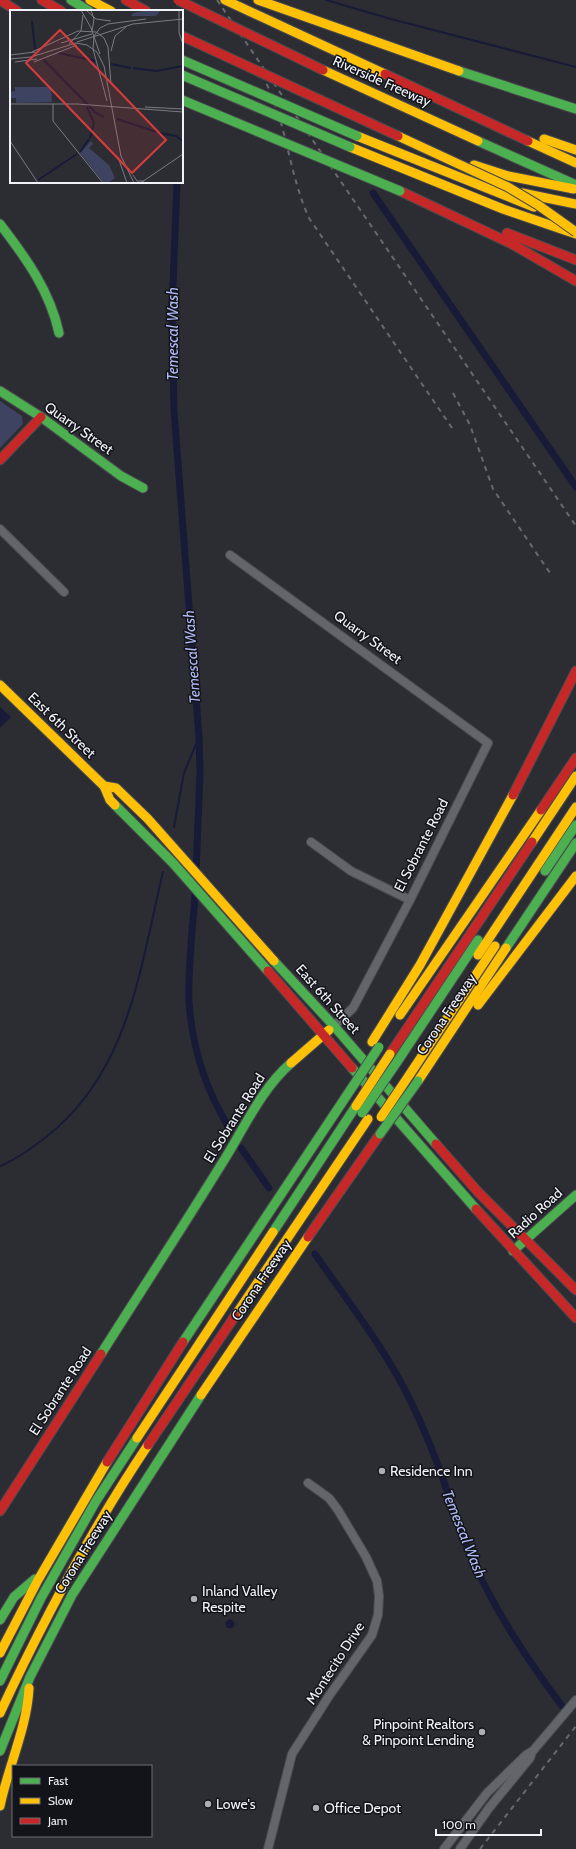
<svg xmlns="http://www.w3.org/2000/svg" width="576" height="1849" font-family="Cabin,sans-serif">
<rect width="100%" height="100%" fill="#2c2d33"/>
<polygon fill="#3d4360" points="0,401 22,416 23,424 0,448"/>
<g fill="#181b37">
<polygon points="0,707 11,717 0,728"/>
<circle cx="230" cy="1624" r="4.5"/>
</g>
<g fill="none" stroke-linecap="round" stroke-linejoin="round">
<g stroke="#181b37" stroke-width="2">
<polyline points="326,0 391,19 576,67"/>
<polyline points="174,827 184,773 199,737"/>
<path d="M0,1166C17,1159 32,1148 46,1137C129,1073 140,968 163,872"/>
</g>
<g stroke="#181b37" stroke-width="7">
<polyline points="177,182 172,312 174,411 199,737 200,771 196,873"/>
<polyline points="373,193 576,487"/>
<path d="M195,889C195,907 192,925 191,944C190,963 188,983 189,1002C192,1045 205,1088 228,1126"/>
<polyline points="241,1148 269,1188"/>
<path d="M315,1254C349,1303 387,1351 412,1404C424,1429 435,1456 444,1482C453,1507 460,1532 471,1556C494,1610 527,1659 562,1706"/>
</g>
<defs>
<g id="street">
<polyline points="0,529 64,592"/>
<polyline points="230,555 488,743 410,900 353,1008 334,1026"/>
<polyline points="311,842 351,871 410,900"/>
<polyline points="268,1849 292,1754 329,1696 372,1635 378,1615 379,1596 377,1581 366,1557 338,1510 329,1498 308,1483"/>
<polyline points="444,1849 487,1793 526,1755 531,1752"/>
<polyline points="460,1849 489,1808 530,1758 532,1752 576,1700"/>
</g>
<g id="fast">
<polyline points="71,0 89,11"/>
<polyline points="459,71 576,109"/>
<polyline points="478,141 576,185"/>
<path d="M0,224C26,258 50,291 59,333"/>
<polyline points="0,391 41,417 121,476 143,488"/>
<polyline points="115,805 173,863 268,971"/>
<polyline points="545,871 576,825"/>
<polyline points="506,948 576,843"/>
<polyline points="274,961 334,1026 436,1144"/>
<polyline points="397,1062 478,940"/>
<polyline points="352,1068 476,1209"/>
<polyline points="273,1232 356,1106"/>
<polyline points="513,1251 576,1195"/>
<polyline points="183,1342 347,1095"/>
<path d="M101,1354C141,1291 182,1228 221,1165C243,1131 260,1090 291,1063"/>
<polyline points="0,1620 14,1597 35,1579"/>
<polyline points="0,1681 41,1598 96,1501 137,1438"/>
<polyline points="0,1751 30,1677 72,1595 201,1395"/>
</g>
<g id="slow">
<polyline points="90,0 111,11"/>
<polyline points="225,0 385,74"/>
<polyline points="258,0 459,71"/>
<polyline points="323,70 478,141"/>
<polyline points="357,136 534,207"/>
<polyline points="544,139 576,150"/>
<polyline points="528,141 576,163"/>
<polyline points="350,147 503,209 576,234"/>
<polyline points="474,165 508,176 574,189"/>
<polyline points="522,193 576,204"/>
<polyline points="0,685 104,786 110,800 115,805"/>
<polyline points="104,786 116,788 148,819 274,961"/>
<polyline points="532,842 576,776"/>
<polyline points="478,955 576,807"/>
<polyline points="478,1005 576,876"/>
<polyline points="400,1015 541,810"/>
<polyline points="372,1042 420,965 513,795"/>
<polyline points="291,1063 329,1030"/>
<polyline points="410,1074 495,946"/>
<polyline points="418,1081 506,948"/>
<polyline points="235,1316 368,1119"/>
<polyline points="201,1395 308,1237"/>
<polyline points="137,1438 273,1232"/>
<polyline points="0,1653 38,1580 107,1462"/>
<path d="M0,1713C43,1621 91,1530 148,1445"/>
<path d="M0,1806C8,1767 27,1728 29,1688"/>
</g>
<g id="jam">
<polyline points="0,0 17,11"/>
<polyline points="42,0 61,11"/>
<polyline points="126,0 146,11"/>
<polyline points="385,74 528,141"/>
<polyline points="400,191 512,244 576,281"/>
<polyline points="507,233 576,260"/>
<polyline points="0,460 41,417"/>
<polyline points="513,795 576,671"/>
<polyline points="541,810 576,758"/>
<polyline points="268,971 352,1068"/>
<polyline points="390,1054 532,842"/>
<polyline points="436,1144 478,1192 576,1290"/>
<polyline points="476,1209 576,1318"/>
<polyline points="308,1237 380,1134"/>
<polyline points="148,1445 235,1316"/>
<polyline points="107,1462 183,1342"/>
<polyline points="0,1511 101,1354"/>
</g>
</defs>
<use href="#street" stroke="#4a4b50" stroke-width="10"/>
<use href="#fast" stroke="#4a4b50" stroke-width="11"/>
<use href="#slow" stroke="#4a4b50" stroke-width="11"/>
<use href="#jam" stroke="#4a4b50" stroke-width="11"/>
<use href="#street" stroke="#64656a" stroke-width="8"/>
<use href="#fast" stroke="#4caf50" stroke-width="9"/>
<use href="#slow" stroke="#ffc107" stroke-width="9"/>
<use href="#jam" stroke="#c62828" stroke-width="9"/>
<g stroke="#68686e" stroke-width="2" stroke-dasharray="5 5" stroke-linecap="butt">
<polyline points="217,0 576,526"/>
<path d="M262,75C287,120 288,172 309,218L452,428"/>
<polyline points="453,393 470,425 493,489 552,576"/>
<polyline points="480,1849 576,1726"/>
</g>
<defs>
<g id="fast-bridge">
<polyline points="182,60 357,136"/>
<polyline points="182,75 350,147"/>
<polyline points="182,100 400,191"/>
<polyline points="347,1095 379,1047"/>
<polyline points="362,1113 397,1062"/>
<polyline points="380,1134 418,1081"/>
</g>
<g id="slow-bridge">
<polyline points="398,136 508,187 538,205 576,232"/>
<polyline points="356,1106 390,1054"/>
<polyline points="381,1117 410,1074"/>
</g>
<g id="jam-bridge">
<polyline points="178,0 323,70"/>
<polyline points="182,36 398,136"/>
</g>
</defs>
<use href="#fast-bridge" stroke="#4a4b50" stroke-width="11" stroke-linecap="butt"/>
<use href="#slow-bridge" stroke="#4a4b50" stroke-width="11" stroke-linecap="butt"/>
<use href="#jam-bridge" stroke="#4a4b50" stroke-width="11" stroke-linecap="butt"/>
<use href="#fast-bridge" stroke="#4caf50" stroke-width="9"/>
<use href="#slow-bridge" stroke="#ffc107" stroke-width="9"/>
<use href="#jam-bridge" stroke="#c62828" stroke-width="9"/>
</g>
<g fill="#acaeb4" stroke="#131419" stroke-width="1.5">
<circle cx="382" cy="1471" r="4"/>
<circle cx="194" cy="1599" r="4"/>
<circle cx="482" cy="1732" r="4"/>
<circle cx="208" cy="1804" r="4"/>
<circle cx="316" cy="1808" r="4"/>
</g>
<g text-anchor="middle" stroke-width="3" stroke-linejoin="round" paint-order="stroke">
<g font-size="14" fill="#f1f3fa" stroke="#131419">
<text transform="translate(382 81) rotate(24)" y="5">Riverside Freeway</text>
<text transform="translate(79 428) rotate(35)" y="5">Quarry Street</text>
<text transform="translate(368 637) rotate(36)" y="5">Quarry Street</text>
<text transform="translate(62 725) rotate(44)" y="5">East 6th Street</text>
<text transform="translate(421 845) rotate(-63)" y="5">El Sobrante Road</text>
<text transform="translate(328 999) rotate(48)" y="5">East 6th Street</text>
<text transform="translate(446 1014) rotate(-56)" y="5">Corona Freeway</text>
<text transform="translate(234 1118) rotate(-58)" y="5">El Sobrante Road</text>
<text transform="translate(535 1213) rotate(-42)" y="5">Radio Road</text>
<text transform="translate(261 1280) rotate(-56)" y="5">Corona Freeway</text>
<text transform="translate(60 1391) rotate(-57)" y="5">El Sobrante Road</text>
<text transform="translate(83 1552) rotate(-58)" y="5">Corona Freeway</text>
<text transform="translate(335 1663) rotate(-57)" y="5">Montecito Drive</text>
</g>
<g font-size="14" fill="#f1f3fa" stroke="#131419" text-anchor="start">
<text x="390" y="1476">Residence Inn</text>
<text x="202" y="1596">Inland Valley<tspan x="202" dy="16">Respite</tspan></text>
<text x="474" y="1729" text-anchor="end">Pinpoint Realtors<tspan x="474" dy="16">&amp; Pinpoint Lending</tspan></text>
<text x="216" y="1809">Lowe's</text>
<text x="324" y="1813">Office Depot</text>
</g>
<g font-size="15" font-style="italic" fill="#b0bcf8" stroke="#131419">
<text transform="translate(173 334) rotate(-90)" y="5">Temescal Wash</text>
<text transform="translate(192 657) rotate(-94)" y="5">Temescal Wash</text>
<text transform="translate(464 1534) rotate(68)" y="5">Temescal Wash</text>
</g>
</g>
<g transform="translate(10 10)">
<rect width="173" height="173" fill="#2c2d33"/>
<path d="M137,0H151L146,6H121L123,3ZM5,77H41L42,92L6,93V88H0V82L5,81ZM81,131L83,134L79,138L99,155L105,168L98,173H94L70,143Z" fill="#3d4360"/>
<path fill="none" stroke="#181b37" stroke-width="2" d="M22,11L25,39M49,43L85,51M33,49L85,102L94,107M101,54L121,58M123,58L146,61L173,56M77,97L84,113L80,128M107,109L147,122M150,123L166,126L173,131M70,142L79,129M28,170L67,144"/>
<path fill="none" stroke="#7b7c83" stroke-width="1" d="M71,0L81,18L90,44M76,0L86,9L101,11M81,0L84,9L82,21M169,0V23L173,34M67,32L123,14L173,9M51,33L82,24M59,34L71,21L73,5M101,41L105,26L116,17M22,42L68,21L86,22L94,28L98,37L101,74M0,45L25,42M0,49L21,47L66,33L77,35L87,42L94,56L111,146L124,173M5,52L27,49M24,52L67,35M97,91L83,39L84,26L90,18L98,14L136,9M0,94H67L173,102M43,94V111L93,173M135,97L173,99M0,131L28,173M108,147L117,173M123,165L127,171H134M132,172L173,144"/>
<path fill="#d93c3d" fill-opacity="0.15" stroke="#d93c3d" stroke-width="2" d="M50,20L156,130L122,163L16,53Z"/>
<rect width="173" height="173" fill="none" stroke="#f1f3fa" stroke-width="2"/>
</g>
<rect x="12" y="1765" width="140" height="72" fill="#131419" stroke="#6c6d73"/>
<rect x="20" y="1778" width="20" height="6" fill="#4caf50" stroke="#6c6d73"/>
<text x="48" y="1785" font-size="12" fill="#f1f3fa">Fast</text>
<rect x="20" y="1798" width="20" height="6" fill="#ffc107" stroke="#6c6d73"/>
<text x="48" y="1805" font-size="12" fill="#f1f3fa">Slow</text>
<rect x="20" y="1818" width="20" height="6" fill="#c62828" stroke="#6c6d73"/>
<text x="48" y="1825" font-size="12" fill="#f1f3fa">Jam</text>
<path d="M436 1829v6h105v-6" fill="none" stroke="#f1f3fa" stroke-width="2"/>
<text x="442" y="1829" font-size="12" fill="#f1f3fa" stroke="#131419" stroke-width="3" paint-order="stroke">100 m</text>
</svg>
